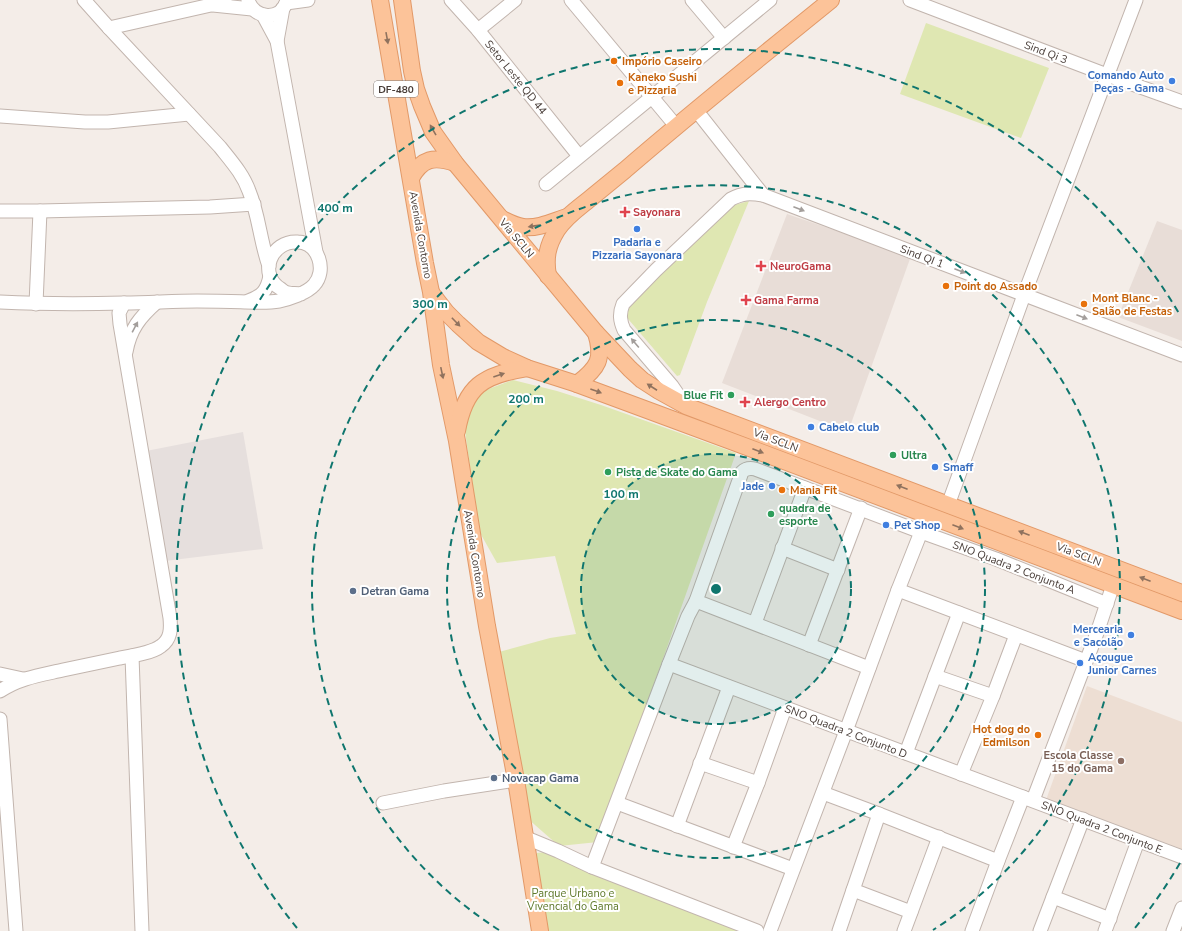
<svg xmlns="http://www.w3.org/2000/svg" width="1182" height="931" font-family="'Nunito Sans',sans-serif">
<rect width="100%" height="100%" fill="#f4ede8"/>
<g fill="#e8ddd7">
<polygon points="787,214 911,256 848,432 722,383"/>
<polygon points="1157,221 1182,230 1182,341 1118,317"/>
</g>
<polygon fill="#e6dfdd" points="243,432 263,549 165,561 146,451"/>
<polygon fill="#edded3" points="1087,686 1182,722 1182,850 1046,800"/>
<g fill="#dfe7b2">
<polygon points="926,23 1049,68 1021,138 900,94"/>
<polygon points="749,201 707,302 680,375 677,376 623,313 668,264 727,207"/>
<polygon points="513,380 557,391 601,405 736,453 598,842 559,846 527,818 499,652 550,638 576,634 555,556 497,563 479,531 464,424 475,394"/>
<polygon points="546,852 746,931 545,931 534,861 537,853"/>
</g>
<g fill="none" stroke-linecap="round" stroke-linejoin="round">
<defs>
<g id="minor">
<path d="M84,0L109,28L220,147C231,161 243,174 249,191C259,215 260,241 269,266"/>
<path d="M248,0C254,20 282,21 287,0"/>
<polyline points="451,0 478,30 579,156"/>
<polyline points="571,0 676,126"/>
<polyline points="692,0 724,38"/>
<polyline points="910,0 1107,75 1182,102"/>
<polyline points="286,3 308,0"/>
<polyline points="213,5 252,9"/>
<polyline points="263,15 277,41 316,252"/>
<polyline points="109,28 211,5 225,0"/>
<polyline points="478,30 515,0"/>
<polyline points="277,41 283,8"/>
<polyline points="696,110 763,195 1182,355"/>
<polyline points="0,116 85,122 108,122 189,114"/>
<polyline points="546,184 770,0"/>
<polyline points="0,211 40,211 210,207 254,204"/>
<path d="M248,301C262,296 267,291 270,276"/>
<path d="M0,302C41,304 83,304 124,303C148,303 173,301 197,301C213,301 229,301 245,302C257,302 268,303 279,301C289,299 307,293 314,285C327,271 319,243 298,242C271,240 257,275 281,289C283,291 286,293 289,293C292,294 297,293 301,294"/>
<polyline points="36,304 40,211"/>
<path d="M126,352C130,329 140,317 157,302"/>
<path d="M685,405L672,386L624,330C620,321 619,314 623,304L656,270L731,199C743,193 749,193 763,195"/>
<polyline points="948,505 1024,295 1136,0"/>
<polyline points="782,548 838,570"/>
<polyline points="898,590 1086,661"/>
<polyline points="696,601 869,668"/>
<polyline points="755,623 805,488"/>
<polyline points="809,645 861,508"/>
<polyline points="132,656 142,931"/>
<polyline points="669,664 1182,857"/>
<polyline points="0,674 23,679"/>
<polyline points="935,676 993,696"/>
<path d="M0,691C19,678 41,675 63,670C82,666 101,662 120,658C132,656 152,653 161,646C171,639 171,629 170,618L120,324L119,313L124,303"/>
<polyline points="0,719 16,931"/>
<polyline points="906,753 959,613"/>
<polyline points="700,763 758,783"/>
<polyline points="961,774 993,696 1016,635"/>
<polyline points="823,793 879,814 998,861"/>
<polyline points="1033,800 1097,633 1113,585"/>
<polyline points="383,803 444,791 516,780"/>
<polyline points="617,803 793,869"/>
<polyline points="677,826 729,687"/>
<polyline points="524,837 558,851 592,867 757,931"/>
<polyline points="733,847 758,783 785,708"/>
<path d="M592,867L669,664L688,616L696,601L742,472C746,468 750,468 755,469L921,532L996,559L1107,604"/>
<polyline points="853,890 911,912"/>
<polyline points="1053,897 1110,919"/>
<polyline points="770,931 846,731 898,590 921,532"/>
<polyline points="839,931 879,814"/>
<polyline points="904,931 939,837"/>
<polyline points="972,931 998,861 1023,797"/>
<polyline points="1040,931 1083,819"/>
<polyline points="1105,931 1138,841"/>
<polyline points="1173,931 1182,908"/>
</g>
<g id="major">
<polyline points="380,0 425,263 431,292 441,365 457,441 487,626 516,780 540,931"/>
<polyline points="402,0 412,71 416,89 422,106 433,132 455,163 596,333 630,369 642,380 659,391 686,406 1182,593"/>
<path d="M411,178C422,158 434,156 455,163"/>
<path d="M502,219C508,222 515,226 523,227C538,229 554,221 567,217"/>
<path d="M548,276C545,258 547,246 557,230C566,216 580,207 592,197C603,188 614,179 625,170C692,112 762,56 831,0"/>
<polyline points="432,294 446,312 458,324 478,342 503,357 527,368 577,384 739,444 1182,611"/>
<path d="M577,384C598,368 604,359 596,333"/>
<path d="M457,431C465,386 483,375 527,368"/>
</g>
</defs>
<use href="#minor" stroke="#c2b5ae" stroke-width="15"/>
<use href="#major" stroke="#e29968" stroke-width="18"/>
<use href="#minor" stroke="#fff" stroke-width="13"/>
<use href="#major" stroke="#fcc399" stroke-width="16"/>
</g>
<defs><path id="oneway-solid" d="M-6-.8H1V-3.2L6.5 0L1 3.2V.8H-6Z"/></defs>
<g fill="#8f725e">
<use href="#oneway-solid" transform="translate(387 38) rotate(80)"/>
<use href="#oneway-solid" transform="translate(433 130) rotate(-120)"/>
<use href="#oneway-solid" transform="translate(534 226) rotate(172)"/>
<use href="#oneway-solid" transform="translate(456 322) rotate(46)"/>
<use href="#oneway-solid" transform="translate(442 373) rotate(78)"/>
<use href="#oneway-solid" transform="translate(499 375) rotate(-19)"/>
<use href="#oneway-solid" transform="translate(652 387) rotate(-147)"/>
<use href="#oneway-solid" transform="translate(596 391) rotate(20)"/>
<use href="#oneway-solid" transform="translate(758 451) rotate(21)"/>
<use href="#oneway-solid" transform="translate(902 487) rotate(-159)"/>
<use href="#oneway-solid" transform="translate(958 527) rotate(21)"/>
<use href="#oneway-solid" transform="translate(1024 533) rotate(-159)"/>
<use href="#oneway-solid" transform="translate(1145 579) rotate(-159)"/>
</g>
<g fill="#a39e9b">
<use href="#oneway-solid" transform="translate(799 209) rotate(21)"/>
<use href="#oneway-solid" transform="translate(960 271) rotate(21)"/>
<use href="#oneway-solid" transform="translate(1082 317) rotate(21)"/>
<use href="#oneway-solid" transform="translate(135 327) rotate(-62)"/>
<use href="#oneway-solid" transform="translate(635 343) rotate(-130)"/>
</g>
<circle cx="716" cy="589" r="135" fill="#0f766e" fill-opacity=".12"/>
<g fill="none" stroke="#0f766e" stroke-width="2" stroke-dasharray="7 5">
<circle cx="716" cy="589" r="135"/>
<circle cx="716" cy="589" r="269"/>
<path d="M499 930A404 404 0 1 1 933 930"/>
<path d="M1180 863A539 539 0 0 1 1135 928M297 928A539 539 0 1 1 1180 315"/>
</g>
<g fill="#e8710a" stroke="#fff" stroke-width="1.5">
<circle cx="614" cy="61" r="4"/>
<circle cx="620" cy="83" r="4"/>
<circle cx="946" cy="286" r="4"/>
<circle cx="1084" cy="304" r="4"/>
<circle cx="782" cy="490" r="4"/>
<circle cx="1038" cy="735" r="4"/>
</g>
<g fill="#3f7fe0" stroke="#fff" stroke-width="1.5">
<circle cx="1172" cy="81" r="4"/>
<circle cx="637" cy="229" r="4"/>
<circle cx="811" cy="427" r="4"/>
<circle cx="935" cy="467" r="4"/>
<circle cx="772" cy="486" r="4"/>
<circle cx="886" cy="525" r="4"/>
<circle cx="1131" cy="635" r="4"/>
<circle cx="1080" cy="663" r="4"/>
</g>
<g fill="#e0444e" stroke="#fff" stroke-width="1.5">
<path d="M623 206h4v4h4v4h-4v4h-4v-4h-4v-4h4z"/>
<path d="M759 260h4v4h4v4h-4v4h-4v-4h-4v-4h4z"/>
<path d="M744 294h4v4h4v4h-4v4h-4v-4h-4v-4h4z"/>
<path d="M743 396h4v4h4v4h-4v4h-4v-4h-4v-4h4z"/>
</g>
<g fill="#2e9e5b" stroke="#fff" stroke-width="1.5">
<circle cx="731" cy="395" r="4"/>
<circle cx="893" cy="455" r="4"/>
<circle cx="608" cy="472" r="4"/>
<circle cx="771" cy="514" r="4"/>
</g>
<g fill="#5c6f8a" stroke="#fff" stroke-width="1.5">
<circle cx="353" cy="591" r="4"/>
<circle cx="494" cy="778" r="4"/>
</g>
<circle fill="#8d6e63" stroke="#fff" stroke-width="1.5" cx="1121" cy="761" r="4"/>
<g text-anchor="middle" stroke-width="4" stroke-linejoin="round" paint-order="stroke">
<rect fill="#fff" stroke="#7e7673" stroke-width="1" x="374" y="81" width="44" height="16" rx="3"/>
<g font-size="10" font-weight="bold" fill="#473c37">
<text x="396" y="93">DF-480</text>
</g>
<g font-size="11" fill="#473c37" stroke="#fff">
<text transform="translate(1046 52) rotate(21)" y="4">Sind Qi 3</text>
<text transform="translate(516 77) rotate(51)" y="4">Setor Leste QD 44</text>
<text transform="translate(421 235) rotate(80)" y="4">Avenida Contorno</text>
<text transform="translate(517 238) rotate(50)" y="4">Via SCLN</text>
<text transform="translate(922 256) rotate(21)" y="4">Sind QI 1</text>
<text transform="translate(776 440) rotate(21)" y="4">Via SCLN</text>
<text transform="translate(475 554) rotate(81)" y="4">Avenida Contorno</text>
<text transform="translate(1079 554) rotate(21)" y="4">Via SCLN</text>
<text transform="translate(1014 567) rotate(21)" y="4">SNO Quadra 2 Conjunto A</text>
<text transform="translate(846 731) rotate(21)" y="4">SNO Quadra 2 Conjunto D</text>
<text transform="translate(1102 827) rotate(21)" y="4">SNO Quadra 2 Conjunto E</text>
</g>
<g font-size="11" font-weight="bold" fill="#c56008" stroke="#fff" text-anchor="start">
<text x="622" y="65">Impório Caseiro</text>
<text x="628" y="81">Kaneko Sushi<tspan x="628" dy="13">e Pizzaria</tspan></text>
<text x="954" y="290">Point do Assado</text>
<text x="1092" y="302">Mont Blanc -<tspan x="1092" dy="13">Salão de Festas</tspan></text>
<text x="790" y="494">Mania Fit</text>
<text x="1030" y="733" text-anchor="end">Hot dog do<tspan x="1030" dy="13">Edmilson</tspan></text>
</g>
<g font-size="11" font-weight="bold" fill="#366cbe" stroke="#fff" text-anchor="start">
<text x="1164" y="79" text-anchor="end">Comando Auto<tspan x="1164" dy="13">Peças - Gama</tspan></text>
<text x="637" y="246" text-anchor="middle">Padaria e<tspan x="637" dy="13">Pizzaria Sayonara</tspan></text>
<text x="819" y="431">Cabelo club</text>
<text x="943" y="471">Smaff</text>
<text x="764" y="490" text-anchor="end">Jade</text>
<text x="894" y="529">Pet Shop</text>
<text x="1123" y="633" text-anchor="end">Mercearia<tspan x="1123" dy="13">e Sacolão</tspan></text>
<text x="1088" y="661">Açougue<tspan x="1088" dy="13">Junior Carnes</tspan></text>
</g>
<g font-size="11" font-weight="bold" fill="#be3a42" stroke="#fff" text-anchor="start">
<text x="633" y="216">Sayonara</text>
<text x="770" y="270">NeuroGama</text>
<text x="754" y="304">Gama Farma</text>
<text x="754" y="406">Alergo Centro</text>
</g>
<g font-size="11" font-weight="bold" fill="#27864d" stroke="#fff" text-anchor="start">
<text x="723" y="399" text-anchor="end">Blue Fit</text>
<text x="901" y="459">Ultra</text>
<text x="616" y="476">Pista de Skate do Gama</text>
<text x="779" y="512">quadra de<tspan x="779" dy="13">esporte</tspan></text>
</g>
<g font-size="11" font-weight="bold" fill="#4e5e75" stroke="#fff" text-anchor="start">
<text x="361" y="595">Detran Gama</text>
<text x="502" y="782">Novacap Gama</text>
</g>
<g font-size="11" font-weight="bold" fill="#785e54" stroke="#fff" text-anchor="end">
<text x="1113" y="759">Escola Classe<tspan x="1113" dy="13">15 do Gama</tspan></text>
</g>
<g font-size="11" fill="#5f792b" stroke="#fff">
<text x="573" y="897">Parque Urbano e<tspan x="573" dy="13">Vivencial do Gama</tspan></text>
</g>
</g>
<circle cx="716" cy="589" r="6" fill="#0f766e" stroke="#fff" stroke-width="2"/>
<g font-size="12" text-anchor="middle" font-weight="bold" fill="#0f766e" stroke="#fff" stroke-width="4" stroke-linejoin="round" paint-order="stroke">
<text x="335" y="212">400 m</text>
<text x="430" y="308">300 m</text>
<text x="526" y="403">200 m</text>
<text x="621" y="498">100 m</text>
</g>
</svg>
